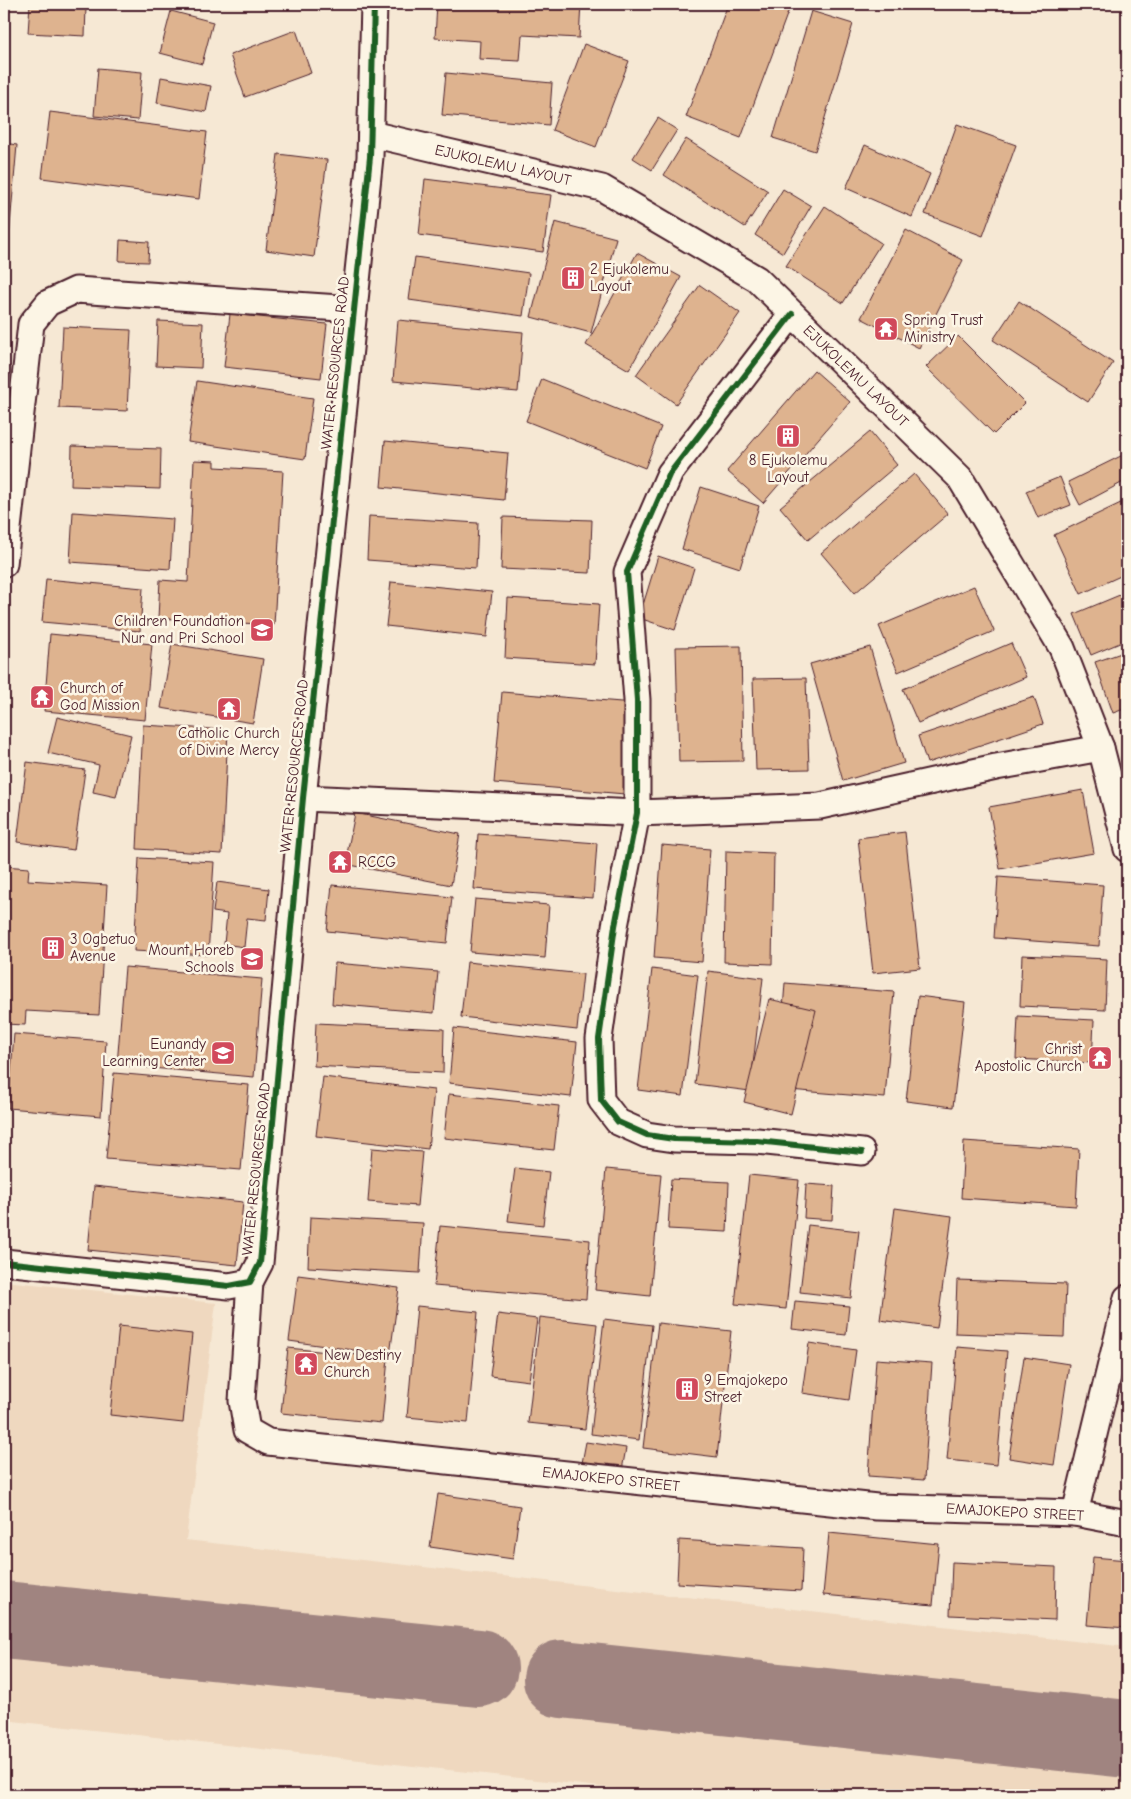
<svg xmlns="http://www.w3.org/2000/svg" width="1131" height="1799" font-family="'Comic Neue',sans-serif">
<rect width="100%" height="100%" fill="#f6e8d4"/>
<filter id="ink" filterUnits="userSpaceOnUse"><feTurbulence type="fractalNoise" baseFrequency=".02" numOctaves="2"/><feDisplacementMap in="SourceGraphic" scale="10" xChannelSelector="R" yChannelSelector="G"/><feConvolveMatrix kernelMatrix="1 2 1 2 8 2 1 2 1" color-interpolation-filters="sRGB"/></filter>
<g filter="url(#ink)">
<polygon fill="#efd8bf" points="4,1281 216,1303 186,1540 1127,1647 1127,1795 671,1795 4,1720"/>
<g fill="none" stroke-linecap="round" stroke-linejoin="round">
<polyline stroke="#6f899c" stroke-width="9" points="1125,4 1127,8"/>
<g stroke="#a08480" stroke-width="78">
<polyline points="4,1620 479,1668"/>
<polyline points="562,1679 1127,1739"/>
</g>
</g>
<g fill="#deb38f" stroke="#4a1f2b">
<polygon points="30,4 86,7 85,36 28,33"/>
<polygon points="437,4 581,4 579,38 522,35 520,61 479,59 480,41 435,38"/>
<polygon points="728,4 791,4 741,138 686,117"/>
<polygon points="171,11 213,22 202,64 160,53"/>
<polygon points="811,11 853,24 815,151 773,138"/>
<polygon points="296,30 311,73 245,97 230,55"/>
<polygon points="584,44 629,61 596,147 552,130"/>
<polygon points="98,68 142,72 138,120 94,116"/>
<polygon points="446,73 552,83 549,125 442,115"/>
<polygon points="161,77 211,86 206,112 157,103"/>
<polygon points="50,112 207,132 199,199 42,178"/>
<polygon points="658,118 677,130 652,170 633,158"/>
<polygon points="957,124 1016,145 983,236 925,214"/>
<polygon points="686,139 768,191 745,227 664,175"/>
<polygon points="4,143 17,145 6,272 4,272"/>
<polygon points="865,145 930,174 912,217 846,188"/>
<polygon points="278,154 327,160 314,257 266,250"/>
<polygon points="425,179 551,195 543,252 419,235"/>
<polygon points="783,189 811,206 783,253 755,235"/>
<polygon points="825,206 881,243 843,303 786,266"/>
<polygon points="555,222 616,238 591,333 531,317"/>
<polygon points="906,230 963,260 919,348 861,318"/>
<polygon points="120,240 149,242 148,262 119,261"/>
<polygon points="637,253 681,277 629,370 586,345"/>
<polygon points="415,257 529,273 523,316 409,300"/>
<polygon points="700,285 740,313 676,404 636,375"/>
<polygon points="1019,301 1113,363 1088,402 993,340"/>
<polygon points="230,314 327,324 321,378 224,367"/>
<polygon points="398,320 523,332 518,392 393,381"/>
<polygon points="158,321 203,323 201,368 156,366"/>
<polygon points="63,327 131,330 127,411 59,408"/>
<polygon points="958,336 1025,403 994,434 926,367"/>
<polygon points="814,370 850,402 763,503 727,471"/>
<polygon points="542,379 661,427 645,468 526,421"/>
<polygon points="197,381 313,398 305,459 188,442"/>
<polygon points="870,432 897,465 808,540 780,507"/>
<polygon points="385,441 508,453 504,500 381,487"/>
<polygon points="72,446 161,449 160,489 71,486"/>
<polygon points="1127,453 1127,480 1080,505 1068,482"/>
<polygon points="194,460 215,461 215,467 283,471 274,625 158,618 160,580 188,582"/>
<polygon points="914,474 948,514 855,593 821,553"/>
<polygon points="1060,477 1071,505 1038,518 1026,491"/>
<polygon points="701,487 759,506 740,568 682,549"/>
<polygon points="1127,500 1127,573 1081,594 1054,535"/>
<polygon points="73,512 173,519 170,569 70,562"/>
<polygon points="369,516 478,523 476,568 367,560"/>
<polygon points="503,517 592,520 590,573 501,569"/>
<polygon points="658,556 694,568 675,630 639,618"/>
<polygon points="46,579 143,588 140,631 42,622"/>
<polygon points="391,582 492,592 487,637 386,626"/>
<polygon points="974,586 994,631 898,672 879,626"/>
<polygon points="1127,592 1127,640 1091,655 1074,614"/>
<polygon points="508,598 599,604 595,664 505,658"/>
<polygon points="50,634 152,644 145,720 44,711"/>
<polygon points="1011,643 1026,677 918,723 903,689"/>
<polygon points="172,644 263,659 253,723 161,708"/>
<polygon points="741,646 743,761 679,762 676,647"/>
<polygon points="870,647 904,763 843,781 810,664"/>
<polygon points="1127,651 1127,708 1113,713 1095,662"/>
<polygon points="806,678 809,769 756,770 753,679"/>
<polygon points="502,692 633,703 625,794 494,783"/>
<polygon points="1034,697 1043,724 927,763 918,736"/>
<polygon points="57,717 131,735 116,797 93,792 99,765 48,753"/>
<polygon points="143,725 228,730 222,854 137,849"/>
<polygon points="1127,727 1127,752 1120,729"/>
<polygon points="27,762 85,770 74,850 17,842"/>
<polygon points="1083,790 1094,853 1000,869 989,807"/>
<polygon points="355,813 460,834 451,885 345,864"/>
<polygon points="905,832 920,968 873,973 858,838"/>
<polygon points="478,834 597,843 593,898 474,889"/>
<polygon points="662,845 710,849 702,962 654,958"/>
<polygon points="726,851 774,853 772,964 724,962"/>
<polygon points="139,858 214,862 208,955 134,951"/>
<polygon points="4,866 29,868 28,880 107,885 99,1015 26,1011 25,1025 4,1024"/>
<polygon points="998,877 1103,885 1099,946 994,938"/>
<polygon points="217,882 269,889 266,920 247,918 244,947 224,944 227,914 213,912"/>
<polygon points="332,885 452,897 447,943 327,931"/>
<polygon points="475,899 549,905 545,958 470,952"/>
<polygon points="1022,955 1107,959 1105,1010 1020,1006"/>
<polygon points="467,962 583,974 577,1030 461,1017"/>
<polygon points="335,963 438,972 434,1013 332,1004"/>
<polygon points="125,967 262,979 254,1077 117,1065"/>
<polygon points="652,969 698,975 683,1096 638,1090"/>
<polygon points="708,971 763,978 750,1091 695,1084"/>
<polygon points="785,983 894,992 885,1098 777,1089"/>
<polygon points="918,996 965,1002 953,1107 906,1101"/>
<polygon points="769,999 816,1010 791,1114 744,1102"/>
<polygon points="1018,1016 1094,1020 1092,1063 1016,1059"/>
<polygon points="316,1023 444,1029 443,1073 314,1066"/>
<polygon points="454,1028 577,1042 571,1097 449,1083"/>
<polygon points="14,1034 106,1041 101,1116 8,1108"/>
<polygon points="114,1073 249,1085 241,1170 106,1159"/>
<polygon points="323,1077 434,1090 428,1149 316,1136"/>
<polygon points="449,1094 559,1106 554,1150 444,1138"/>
<polygon points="964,1141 1079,1149 1076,1206 961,1198"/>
<polygon points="372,1148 422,1152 417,1206 368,1202"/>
<polygon points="515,1168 549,1172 543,1225 508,1221"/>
<polygon points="606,1169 661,1174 650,1296 595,1290"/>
<polygon points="749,1175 799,1180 786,1309 735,1304"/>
<polygon points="671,1179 729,1182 727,1232 668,1229"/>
<polygon points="806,1184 834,1186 832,1220 804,1218"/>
<polygon points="94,1186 243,1202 237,1265 88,1250"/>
<polygon points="895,1208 952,1216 937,1328 880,1320"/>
<polygon points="310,1217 423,1223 420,1273 308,1267"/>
<polygon points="808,1225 859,1231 851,1298 800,1292"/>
<polygon points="440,1226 590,1240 586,1299 434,1286"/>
<polygon points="298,1275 399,1288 390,1355 289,1341"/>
<polygon points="957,1280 1066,1284 1064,1337 955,1333"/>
<polygon points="795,1301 849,1306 846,1335 792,1329"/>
<polygon points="417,1306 478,1312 468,1423 407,1417"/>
<polygon points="498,1314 537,1319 529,1381 490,1376"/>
<polygon points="540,1317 597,1324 585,1429 528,1423"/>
<polygon points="604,1319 652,1325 639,1440 591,1434"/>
<polygon points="658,1323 731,1331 717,1457 643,1448"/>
<polygon points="119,1326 192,1334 183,1423 110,1415"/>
<polygon points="809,1343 856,1350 849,1400 802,1393"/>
<polygon points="957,1347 1007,1351 997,1465 947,1460"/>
<polygon points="288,1348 388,1358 382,1423 281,1413"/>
<polygon points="1024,1357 1069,1364 1054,1465 1009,1458"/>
<polygon points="876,1359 932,1363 924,1480 868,1476"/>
<polygon points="586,1442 626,1448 622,1470 582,1463"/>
<polygon points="438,1494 520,1506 513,1559 430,1547"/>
<polygon points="829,1533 939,1544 933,1605 823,1595"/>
<polygon points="679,1540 803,1548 801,1591 677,1583"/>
<polygon points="1093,1557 1127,1560 1127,1628 1087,1625"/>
<polygon points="952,1562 1056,1567 1055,1620 950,1615"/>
</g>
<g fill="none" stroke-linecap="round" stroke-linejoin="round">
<defs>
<g id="street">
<polyline points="371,134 602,188 757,279 960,478 1062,648 1101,748 1127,849"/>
<polyline points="792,314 670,473 627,572 637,700 637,813 615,926 599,1039 601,1100 618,1122 647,1135 674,1139 757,1141 862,1152"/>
<polyline points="4,564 31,324 48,303 76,290 354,309"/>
<polyline points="303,798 637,813 820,806 996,767 1101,748"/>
<polyline points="4,1262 229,1286 250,1282 260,1263 303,798 370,157 374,4"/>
<polyline points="250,1282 242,1401 247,1430 268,1442 877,1507 1075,1513 1127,1523"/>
<polyline points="1075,1513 1127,1298"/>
</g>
</defs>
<use href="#street" stroke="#4a1f2b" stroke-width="29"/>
<use href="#street" stroke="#fcf5e5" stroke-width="25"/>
<defs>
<g id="cycleway">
<polyline points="792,314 670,473 627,572 637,700 637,813 615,926 599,1039 601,1100 618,1122 647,1135 674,1139 757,1141 862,1152"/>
<polyline points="4,1262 229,1286 250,1282 260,1263 303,798 370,157 374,4"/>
</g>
</defs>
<use href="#cycleway" stroke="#fcf5e5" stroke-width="9"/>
<use href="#cycleway" stroke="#1b5e20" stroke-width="6"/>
</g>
</g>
<defs>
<symbol id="building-square" viewBox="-11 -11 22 22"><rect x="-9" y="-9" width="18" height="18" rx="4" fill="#d1495b" stroke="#fcf5e5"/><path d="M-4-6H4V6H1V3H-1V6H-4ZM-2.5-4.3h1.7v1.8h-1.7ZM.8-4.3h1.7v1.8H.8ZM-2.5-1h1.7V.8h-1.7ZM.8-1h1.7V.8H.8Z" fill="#fff"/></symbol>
<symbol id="temple-square" viewBox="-11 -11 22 22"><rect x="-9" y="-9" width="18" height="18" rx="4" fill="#d1495b" stroke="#fcf5e5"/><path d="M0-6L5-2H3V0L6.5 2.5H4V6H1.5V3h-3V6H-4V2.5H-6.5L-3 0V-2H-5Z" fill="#fff"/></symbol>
<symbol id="school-square" viewBox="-11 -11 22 22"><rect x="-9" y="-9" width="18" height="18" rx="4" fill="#d1495b" stroke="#fcf5e5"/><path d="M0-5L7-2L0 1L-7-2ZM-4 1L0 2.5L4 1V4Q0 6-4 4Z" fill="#fff"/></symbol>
</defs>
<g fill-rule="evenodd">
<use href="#building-square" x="559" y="264" width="28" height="28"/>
<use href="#temple-square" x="872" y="315" width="28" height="28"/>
<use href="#building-square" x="774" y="422" width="28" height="28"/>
<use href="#school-square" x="248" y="616" width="28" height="28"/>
<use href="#temple-square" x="28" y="683" width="28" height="28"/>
<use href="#temple-square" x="215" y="695" width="28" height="28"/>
<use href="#temple-square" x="326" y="848" width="28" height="28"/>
<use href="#building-square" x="39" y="934" width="28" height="28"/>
<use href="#school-square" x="238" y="945" width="28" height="28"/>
<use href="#school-square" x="209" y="1039" width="28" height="28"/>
<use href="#temple-square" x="1086" y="1044" width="28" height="28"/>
<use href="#temple-square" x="292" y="1350" width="28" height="28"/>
<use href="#building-square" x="673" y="1375" width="28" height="28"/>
</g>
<g text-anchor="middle" stroke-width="5" stroke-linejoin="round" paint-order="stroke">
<g font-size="15" fill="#4a1f2b" stroke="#fcf5e5">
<text transform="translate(503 165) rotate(13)" y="5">EJUKOLEMU LAYOUT</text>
<text transform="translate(335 363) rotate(-84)" y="5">WATER RESOURCES ROAD</text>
<text transform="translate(856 376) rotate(44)" y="5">EJUKOLEMU LAYOUT</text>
<text transform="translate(294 766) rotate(-84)" y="5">WATER RESOURCES ROAD</text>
<text transform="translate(256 1169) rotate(-84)" y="5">WATER RESOURCES ROAD</text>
<text transform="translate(611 1479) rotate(6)" y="5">EMAJOKEPO STREET</text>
<text transform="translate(1015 1512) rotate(3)" y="5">EMAJOKEPO STREET</text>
</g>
<g font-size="15" fill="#4a1f2b" stroke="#fcf5e5" text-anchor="start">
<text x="590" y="274">2 Ejukolemu<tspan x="590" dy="17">Layout</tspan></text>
<text x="904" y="325">Spring Trust<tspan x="904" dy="17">Ministry</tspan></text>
<text x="788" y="465" text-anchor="middle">8 Ejukolemu<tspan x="788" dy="17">Layout</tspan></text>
<text x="244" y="626" text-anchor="end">Children Foundation<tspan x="244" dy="17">Nur and Pri School</tspan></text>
<text x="60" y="693">Church of<tspan x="60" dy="17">God Mission</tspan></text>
<text x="229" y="738" text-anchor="middle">Catholic Church<tspan x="229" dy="17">of Divine Mercy</tspan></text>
<text x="358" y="867">RCCG</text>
<text x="70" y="944">3 Ogbetuo<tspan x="70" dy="17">Avenue</tspan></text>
<text x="234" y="955" text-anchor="end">Mount Horeb<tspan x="234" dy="17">Schools</tspan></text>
<text x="206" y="1049" text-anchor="end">Eunandy<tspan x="206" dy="17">Learning Center</tspan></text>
<text x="1082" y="1054" text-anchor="end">Christ<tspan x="1082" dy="17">Apostolic Church</tspan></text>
<text x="324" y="1360">New Destiny<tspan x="324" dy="17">Church</tspan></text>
<text x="704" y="1385">9 Emajokepo<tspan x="704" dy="17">Street</tspan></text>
</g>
</g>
<rect width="1131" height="1799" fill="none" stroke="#fcf5e5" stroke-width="20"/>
<rect x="10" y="10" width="1111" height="1779" fill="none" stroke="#4a1f2b" stroke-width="2" filter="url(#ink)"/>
</svg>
